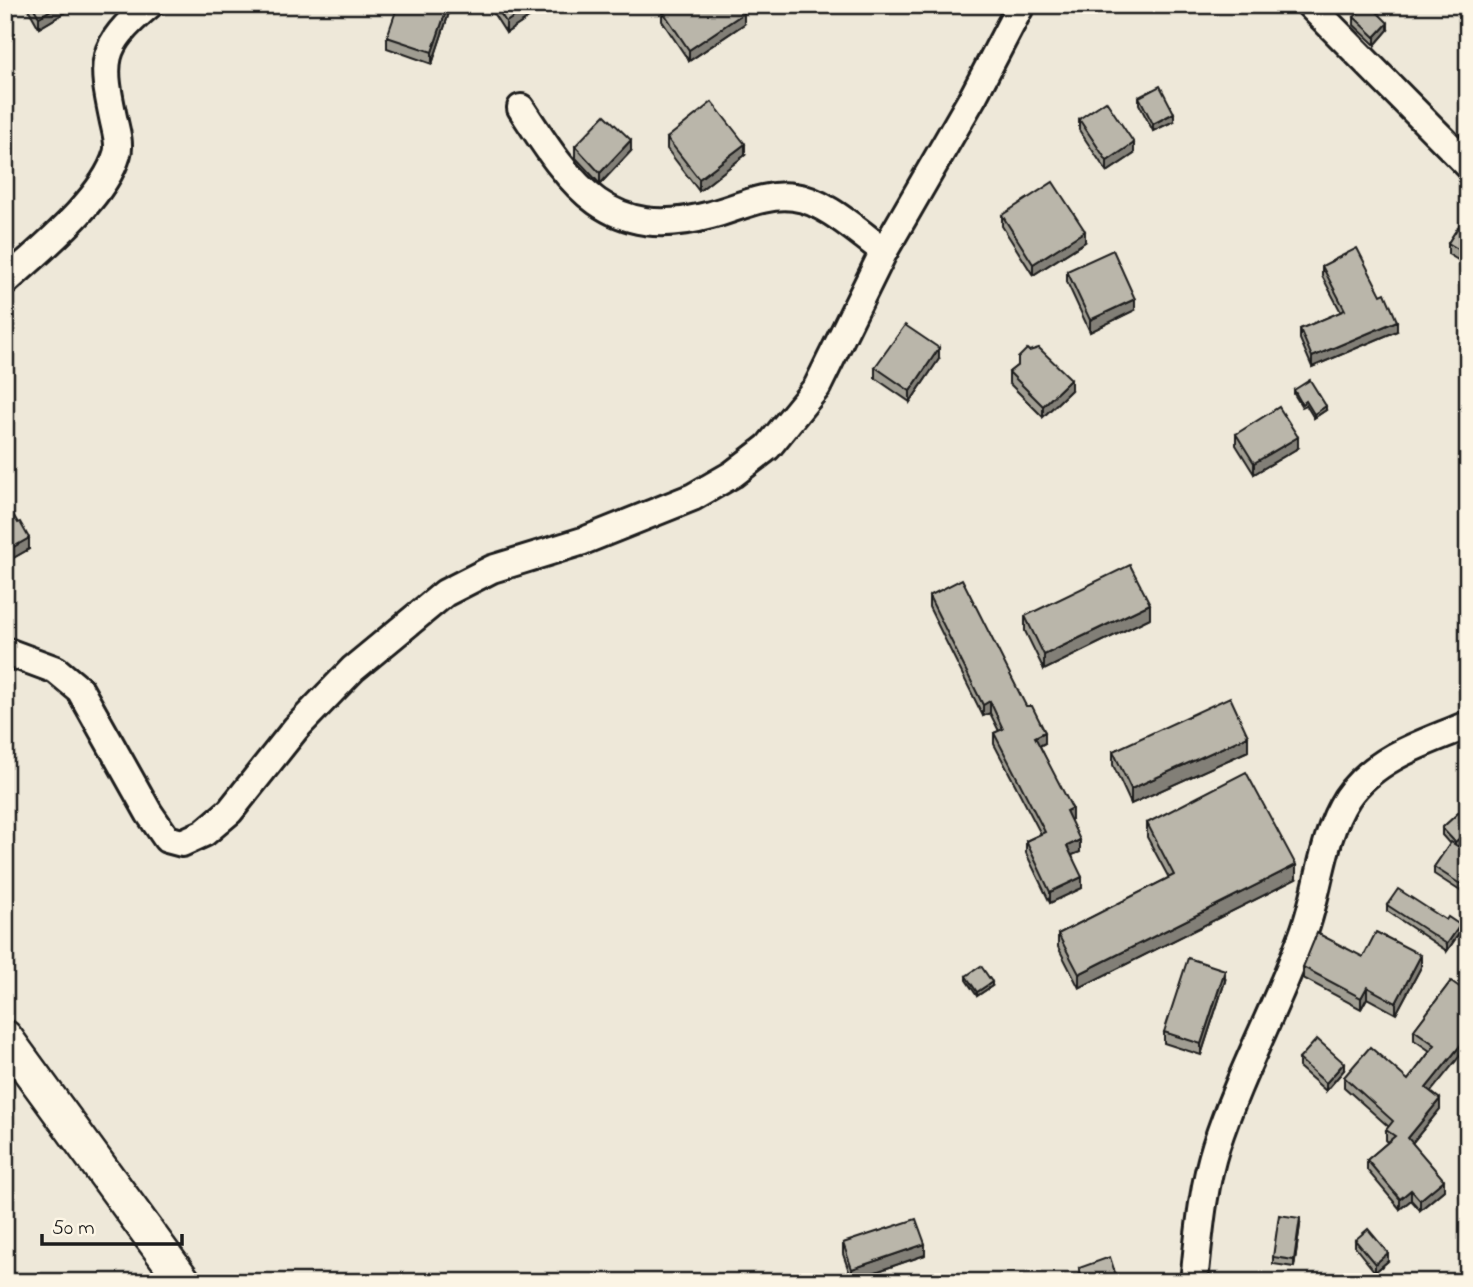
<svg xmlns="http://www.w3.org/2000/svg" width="1473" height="1287" font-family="'Indie Flower',sans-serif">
<rect width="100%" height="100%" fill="#eee8d9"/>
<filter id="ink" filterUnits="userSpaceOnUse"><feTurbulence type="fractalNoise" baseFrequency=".0143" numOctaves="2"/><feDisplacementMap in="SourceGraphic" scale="14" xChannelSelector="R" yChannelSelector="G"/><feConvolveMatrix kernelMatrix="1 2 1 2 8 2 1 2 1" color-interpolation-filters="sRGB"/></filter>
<g filter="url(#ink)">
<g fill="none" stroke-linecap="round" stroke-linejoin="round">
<defs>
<g id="minor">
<polyline points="1310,5 1468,165"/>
<path d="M521,108C571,185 607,243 711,215C737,208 766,193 794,197C824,200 859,233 884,251"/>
<path d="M5,282C40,250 104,199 117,154C120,145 116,131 114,122C101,61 99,47 149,5"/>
<polyline points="5,651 56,670 80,690 149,813 167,839 182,843 204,833 230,811 296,728 353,669 445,593 492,569 583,541 693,497 733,474 768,447 817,387 884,251 974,95 1021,5"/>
<path d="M1194,1282C1199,1236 1202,1190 1216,1146C1240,1072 1279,1003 1305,929C1320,886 1322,837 1347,798C1374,758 1425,742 1468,725"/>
</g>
<polyline id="major" points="5,1037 184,1282"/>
</defs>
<use href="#minor" stroke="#1c1c1c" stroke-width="32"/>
<use href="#major" stroke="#1c1c1c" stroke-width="38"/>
<use href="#minor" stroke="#fcf5e5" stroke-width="26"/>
<use href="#major" stroke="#fcf5e5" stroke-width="33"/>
</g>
<g fill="#a09d92" stroke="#1c1c1c" stroke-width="2">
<polygon points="26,5 78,5 39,28"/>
<polygon points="488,5 548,5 506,33"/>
<polygon points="662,10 744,24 689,61 662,21"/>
<polygon points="448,16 432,64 387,48 387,37"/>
<polygon points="1354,17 1388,30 1375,45 1354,25"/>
<polygon points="1139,97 1174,121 1153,131 1139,104"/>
<polygon points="1079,119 1134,154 1107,172 1079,130"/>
<polygon points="667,138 745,155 699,191 667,149"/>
<polygon points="575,146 631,151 600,184 575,157"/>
<polygon points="1468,212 1468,266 1448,254 1448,243"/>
<polygon points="1002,215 1085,242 1033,275 1002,226"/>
<polygon points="1322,266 1397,331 1312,367 1300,339 1300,329 1341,312 1322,276"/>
<polygon points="1067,271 1135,310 1090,332 1067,282"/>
<polygon points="939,359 910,402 875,378 875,367"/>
<polygon points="1018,365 1071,390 1043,417 1009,383 1009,372"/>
<polygon points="1294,390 1326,410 1314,418 1306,405 1302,407 1294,394"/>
<polygon points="1236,434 1298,448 1254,474 1236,445"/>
<polygon points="5,501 29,549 8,561 5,556"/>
<polygon points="929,596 1026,706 1045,743 1040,746 1072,819 1070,820 1080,852 1072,855 1082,888 1050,903 1026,853 1026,841 1041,834 994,744 994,733 999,731 990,713 983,716 929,607"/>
<polygon points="1025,616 1150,618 1044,670 1025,631"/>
<polygon points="1113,751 1248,751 1131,804 1113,765"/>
<polygon points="1468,804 1458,847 1468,853 1468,896 1434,874 1434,867 1450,844 1442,835 1442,828"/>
<polygon points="1147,823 1296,879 1079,988 1058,947 1058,934 1169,878 1147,837"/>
<polygon points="1387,905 1460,932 1447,951 1387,911"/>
<polygon points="1363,957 1421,967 1396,1014 1367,998 1361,1009 1303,978 1303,967"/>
<polygon points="966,976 992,986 977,996 966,980"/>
<polygon points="1225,981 1201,1055 1164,1043 1164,1032"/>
<polygon points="1451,981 1431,1092 1440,1109 1412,1143 1444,1190 1420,1210 1411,1200 1400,1209 1367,1170 1367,1160 1388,1142 1386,1140 1386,1130 1389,1127 1344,1087 1344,1077 1408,1080 1430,1051 1414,1040 1414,1030"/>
<polygon points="1299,1059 1344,1070 1326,1091 1299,1067"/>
<polygon points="1300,1225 1294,1267 1273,1264 1273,1257"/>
<polygon points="1355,1240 1388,1261 1375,1272 1355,1247"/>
<polygon points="843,1243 925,1255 852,1280 843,1254"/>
<polygon points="1079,1268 1118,1282 1080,1282"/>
</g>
<g fill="#827f77" stroke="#1c1c1c" stroke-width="2">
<polygon points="59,5 78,5 39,28 39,17"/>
<polygon points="448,5 448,16 432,64 432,52"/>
<polygon points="531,5 548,5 506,33 506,22"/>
<polygon points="744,13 744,24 689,61 689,50"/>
<polygon points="1388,23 1388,30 1375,45 1375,37"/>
<polygon points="1174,113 1174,121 1153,131 1153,124"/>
<polygon points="631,140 631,151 600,184 600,173"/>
<polygon points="1134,143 1134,154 1107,172 1107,161"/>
<polygon points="745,144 745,155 699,191 699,179"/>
<polygon points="1085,231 1085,242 1033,275 1033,264"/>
<polygon points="1135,299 1135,310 1090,332 1090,320"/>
<polygon points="1397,321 1397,331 1312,367 1312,357"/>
<polygon points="939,348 939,359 910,402 910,391"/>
<polygon points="1071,379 1071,390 1043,417 1043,406"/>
<polygon points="1326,406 1326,410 1314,418 1314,414"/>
<polygon points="1298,437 1298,448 1254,474 1254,463"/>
<polygon points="29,538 29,549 8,561 8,550"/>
<polygon points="1150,604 1150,618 1044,670 1044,655"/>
<polygon points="990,701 990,713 983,716 983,705"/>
<polygon points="1045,732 1045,743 1035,748 1035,737"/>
<polygon points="1248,736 1248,751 1131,804 1131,789"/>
<polygon points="1072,808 1072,819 1066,823 1066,811"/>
<polygon points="1468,831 1468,838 1455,849 1455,842"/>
<polygon points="1080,840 1080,852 1067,857 1067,846"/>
<polygon points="1296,865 1296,879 1079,988 1079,974"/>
<polygon points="1082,877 1082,888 1050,903 1050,892"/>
<polygon points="1460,925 1460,932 1447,951 1447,944"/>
<polygon points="1421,955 1421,967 1396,1014 1396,1003"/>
<polygon points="1225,970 1225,981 1201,1055 1201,1044"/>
<polygon points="992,982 992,986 977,996 977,992"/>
<polygon points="1367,987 1367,998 1361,1009 1361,998"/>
<polygon points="1468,1036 1468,1046 1426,1098 1426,1088"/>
<polygon points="1344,1063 1344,1070 1326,1091 1326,1083"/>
<polygon points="1440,1099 1440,1109 1408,1148 1408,1138"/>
<polygon points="1444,1180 1444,1190 1420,1210 1420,1200"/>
<polygon points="1411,1190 1411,1200 1400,1209 1400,1199"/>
<polygon points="1300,1218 1300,1225 1294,1267 1294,1260"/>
<polygon points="925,1244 925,1255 852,1280 852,1269"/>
<polygon points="1388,1253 1388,1261 1375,1272 1375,1264"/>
</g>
<g fill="#bab6aa" stroke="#1c1c1c" stroke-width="2">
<polygon points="32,5 59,5 39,17"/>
<polygon points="398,5 448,5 432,52 387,37"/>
<polygon points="495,5 531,5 506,22"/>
<polygon points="669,5 739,5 744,13 689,50 662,10"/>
<polygon points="1366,5 1370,5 1388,23 1375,37 1354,17"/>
<polygon points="1160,86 1174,113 1153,124 1139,97"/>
<polygon points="1106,101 1134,143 1107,161 1079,119"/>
<polygon points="712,102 745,144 699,179 667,138"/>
<polygon points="605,115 631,140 600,173 575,146"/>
<polygon points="1053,182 1085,231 1033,264 1002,215"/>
<polygon points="1468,212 1468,255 1448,243"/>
<polygon points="1357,248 1381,295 1385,293 1397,321 1312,357 1300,329 1345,310 1322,266"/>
<polygon points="1113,250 1135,299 1090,320 1067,271"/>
<polygon points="905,325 939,348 910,391 875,367"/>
<polygon points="1039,348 1071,379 1043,406 1009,372 1018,365 1018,358 1027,349 1029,351"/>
<polygon points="1310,380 1326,406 1314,414 1306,401 1302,404 1294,390"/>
<polygon points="1279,407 1298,437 1254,463 1236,434"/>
<polygon points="5,501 18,523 20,522 29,538 8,550 5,545"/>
<polygon points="1130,565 1150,604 1044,655 1025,616"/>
<polygon points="962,579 1026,706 1032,706 1045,732 1035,737 1072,808 1066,811 1080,840 1067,846 1082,877 1050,892 1026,841 1045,832 994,733 1003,729 990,701 983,705 929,596"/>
<polygon points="1230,697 1248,736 1131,789 1113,751"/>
<polygon points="1246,772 1296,865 1079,974 1058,934 1174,875 1147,823"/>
<polygon points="1468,804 1468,831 1455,842 1442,828"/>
<polygon points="1451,842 1468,853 1468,889 1434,867"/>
<polygon points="1398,889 1446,920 1448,917 1460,925 1447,944 1387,905"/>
<polygon points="1376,932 1421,955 1396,1003 1367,987 1361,998 1303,967 1317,933 1363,957"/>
<polygon points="1188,958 1225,970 1201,1044 1164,1032"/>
<polygon points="981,966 992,982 977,992 966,976"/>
<polygon points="1451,981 1468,993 1468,1036 1426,1088 1440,1099 1408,1138 1444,1180 1420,1200 1411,1190 1400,1199 1367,1160 1395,1136 1386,1130 1393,1121 1344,1077 1370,1047 1408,1080 1435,1045 1414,1030"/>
<polygon points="1317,1039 1344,1063 1326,1083 1299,1059"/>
<polygon points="1279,1215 1300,1218 1294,1260 1273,1257"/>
<polygon points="916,1219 925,1244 852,1269 843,1243"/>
<polygon points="1368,1229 1388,1253 1375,1264 1355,1240"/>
<polygon points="1110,1257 1118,1282 1084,1282 1079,1268"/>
</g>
</g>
<rect width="1473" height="1287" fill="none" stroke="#fcf5e5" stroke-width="28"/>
<rect x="14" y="14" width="1445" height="1259" fill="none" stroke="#1c1c1c" stroke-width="2.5" filter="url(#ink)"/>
<path d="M42 1234v10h140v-10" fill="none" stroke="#1c1c1c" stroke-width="3.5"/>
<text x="52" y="1234" font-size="21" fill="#1c1c1c" stroke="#fcf5e5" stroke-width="5" paint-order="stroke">50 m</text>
</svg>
